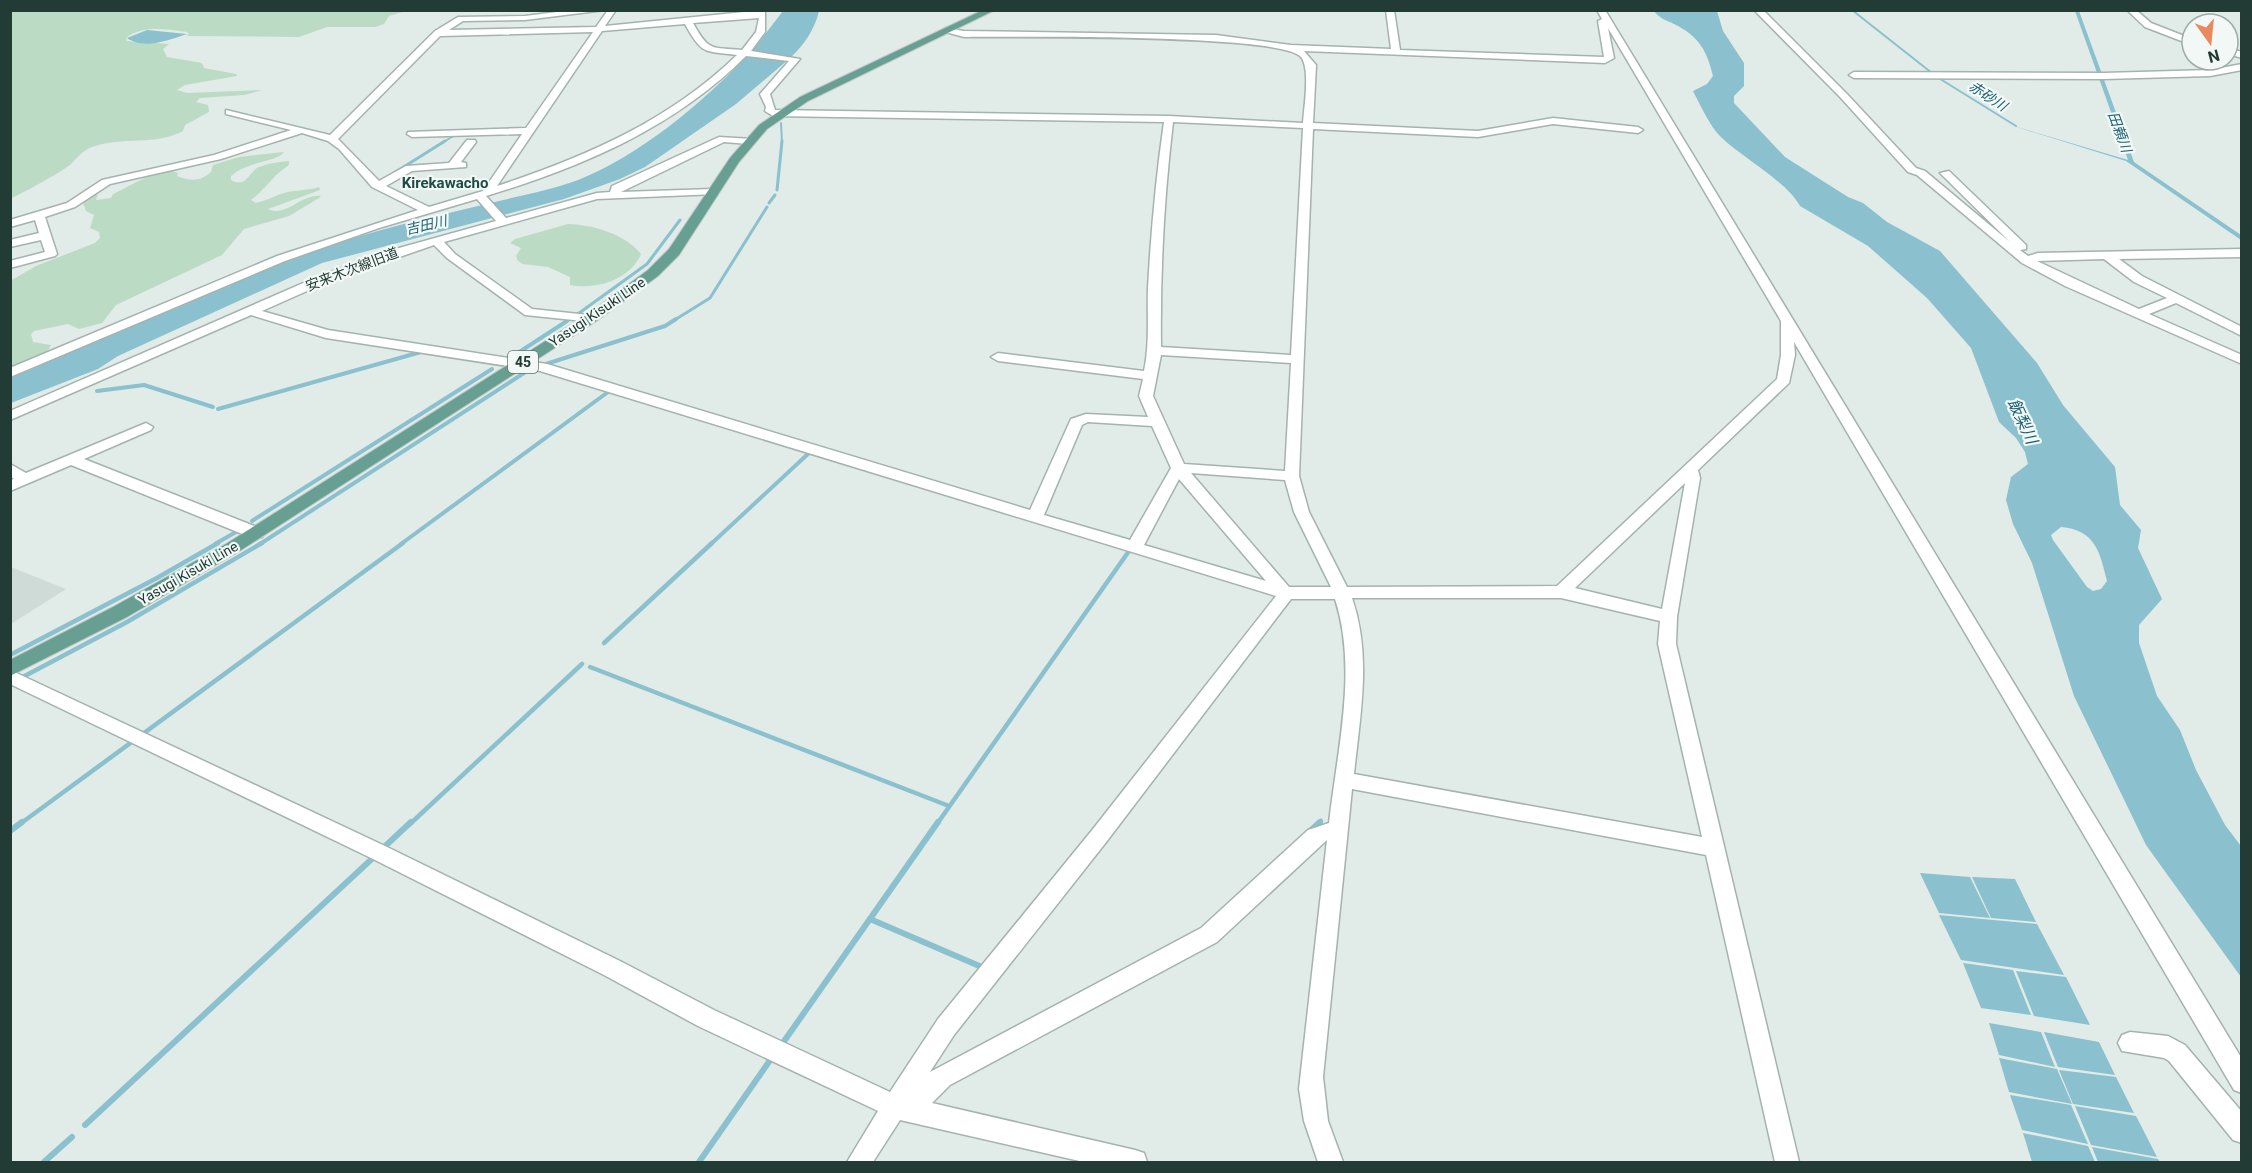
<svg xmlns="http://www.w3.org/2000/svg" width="2252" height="1173" font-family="Roboto,'Noto Sans JP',sans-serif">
<rect width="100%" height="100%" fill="#e1ebe7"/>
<polygon fill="#cfdbd6" points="11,567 66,589 11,624"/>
<g fill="#bbdbc5">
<path d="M10,11L11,10L406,11L389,16L384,24L375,27H327L299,37L186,36L189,34L187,32C168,29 140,25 126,38L127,41L169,44L163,49L167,57L202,63L204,68L236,74L237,76L185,85L177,90L187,93L262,90L244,95L200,98L196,102L208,105L209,112L185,125L183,131C156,146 122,136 92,147C82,151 79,156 71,164C65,170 20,195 11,198Z"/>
<path d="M284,152C277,162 245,162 231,176V180C247,189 249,171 259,167C269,163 279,162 289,161V165C274,174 265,190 251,200L256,203C266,201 274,196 284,193C294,190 307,191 319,187L320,190L268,209C286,218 302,193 321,196L319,198L289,216L244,229L222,255L116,305L102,323L79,329L68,324L34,331L31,334L33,342L51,345C45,360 24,365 11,370L10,281L36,266L95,243L100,238L99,232L90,228L94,215L86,211L83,203L89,196L98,193L96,200L111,198L113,194C130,187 160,165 178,173L177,176C190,181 200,182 211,172L213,165L239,157Z"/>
<path d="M568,224C594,225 625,234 641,254C630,280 596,290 570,285V277L548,267L523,264L518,261L516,256L521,248L510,243L515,239Z"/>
</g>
<g fill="#8bc0ce" fill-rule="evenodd">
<path d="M783,11H819C815,29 804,45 790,58L750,54Z"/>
<path d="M1654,11H1717L1723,31L1744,63V86L1734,96V103L1785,157L1848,197L1863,203L1887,222L1940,251L2037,363L2063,405L2115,467L2120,505L2141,530L2138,548L2162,599L2139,625V643L2157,696L2180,730L2196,770L2225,825L2241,846V977L2146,845L2074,696L2032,563L2013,524L2006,500L2011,477L2028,464L2025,452L2016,438L1999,422L1971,348L1927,298L1868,246L1800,206C1787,181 1739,156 1719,135C1711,127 1699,103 1693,91L1707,84L1713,76C1707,51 1699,36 1674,24C1666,20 1660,19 1654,11ZM2061,527C2096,530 2100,553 2107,581L2101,589L2093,591L2087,587L2053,540L2051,535Z"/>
<polygon points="2075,11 2079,11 2134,162 2241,235 2241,240 2126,161 2010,125 2128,160"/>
<path d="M147,30L187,34C169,40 144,50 127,38Z"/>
<path d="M748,55L789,59L736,104L645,167L620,179L564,199L322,263L118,356L98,369L11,403V378C113,334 215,286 320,249C377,229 436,216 495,202C523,195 551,190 578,180C641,155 702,103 748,55Z"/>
<polygon points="1920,873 1970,877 1990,918 1939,913"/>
<polygon points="1972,877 2015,879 2036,922 1991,918"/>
<polygon points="1939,915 2037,924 2064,975 1961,960"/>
<polygon points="1963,963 2013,970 2031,1015 1981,1008"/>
<polygon points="2016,971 2066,977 2090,1025 2034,1016"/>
<polygon points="1989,1023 2041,1032 2055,1067 1999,1055"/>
<polygon points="2044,1032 2099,1042 2115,1075 2058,1067"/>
<polygon points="1999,1058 2057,1069 2072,1104 2009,1092"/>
<polygon points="2059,1070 2116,1077 2134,1113 2073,1104"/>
<polygon points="2010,1095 2071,1105 2088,1144 2022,1130"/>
<polygon points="2075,1106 2136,1116 2157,1157 2091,1145"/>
<polygon points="2023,1133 2088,1146 2095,1162 2032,1162"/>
<polygon points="2092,1147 2158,1159 2160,1162 2098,1162"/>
</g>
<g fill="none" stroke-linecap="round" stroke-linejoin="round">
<g stroke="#8bc0ce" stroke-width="2">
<polyline points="1852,10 1937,77 2016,126"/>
<polyline points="781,123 782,143"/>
<polyline points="442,143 455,135"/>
</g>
<g stroke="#8bc0ce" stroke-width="3">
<polyline points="394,173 445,141"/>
<polyline points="777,190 782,141"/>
<polyline points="769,203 775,195"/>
<polyline points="575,316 647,264 680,220"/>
<polyline points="673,321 710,298 767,207"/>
</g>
<g stroke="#8bc0ce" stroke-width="4">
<polyline points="510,358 567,321"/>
<polyline points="546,364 665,326 676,319"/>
<polyline points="97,391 144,385 213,407"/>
<polyline points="218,409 421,352"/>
<polyline points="252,521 492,369"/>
<polyline points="215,544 236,532"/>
<polyline points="260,544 524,373"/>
<polyline points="401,544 608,392"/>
<polyline points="711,544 809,453"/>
</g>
<g stroke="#8bc0ce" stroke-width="4.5">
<polyline points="604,643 712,543"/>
<polyline points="10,655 157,578 218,543"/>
<polyline points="590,667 949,806"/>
<polyline points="19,679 127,622 262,543"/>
<polyline points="20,824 403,543"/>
<polyline points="410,824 582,664"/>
<polyline points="937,824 1129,551"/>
<polyline points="1318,824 1321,821"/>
</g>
<g stroke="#8bc0ce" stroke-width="6">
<polyline points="10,831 22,822"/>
<polyline points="1310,831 1320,822"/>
<polyline points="381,850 411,822"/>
<polyline points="870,919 984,968"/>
<polyline points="780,1047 938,822"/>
<polyline points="85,1125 375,856"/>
<polyline points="44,1162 72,1137"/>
<polyline points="699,1162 773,1056"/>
</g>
<defs>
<g id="minor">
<path d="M573,10H605L525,20L463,21L449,30L596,27L608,10H616L605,26L765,10V32L751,51L800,59L770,94L775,110L1169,116L1303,123C1304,107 1311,66 1300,56C1275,34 1013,37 964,37L942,31L946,28L964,31L1216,35L1291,45L1391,49L1386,10H1394L1400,50L1604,57L1598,21L1602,19L1597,10H1605L2242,1059V1093L2234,1090L1794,342L1795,355L1789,383L1698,470L1700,478L1677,617L1676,644L1799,1162H1775L1706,855L1352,789L1323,1077L1328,1121L1343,1162H1318L1304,1121L1299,1089L1327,840L1217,942L950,1085L932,1103L1135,1150L1144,1153L1147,1162H1084L900,1120L873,1162H847L878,1111L698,1026L604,975L371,858L10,684V670L385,846L620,961L714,1010L890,1092L938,1019L1093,829L1276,596L540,371L326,338L251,315L10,420V411L317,277L399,248L496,221L477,199L379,228L285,261L10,377V368L277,256L418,210L372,187L339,149L328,141L302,133L221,159L110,184L75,207L45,217L57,254L55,256L10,268V261L45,252L41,240L10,247V240L39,233L35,220L10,227V220L67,203L102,180L214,155L291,130L226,114V110L330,135L435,31L458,17L525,16ZM759,18L756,32L742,50C711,47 709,52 693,23ZM685,24C702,55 704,51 737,55C669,121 585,157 497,186L602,31ZM1608,28L1781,321V355L1777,379L1557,586L1347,587L1309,512L1299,476L1313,129L1478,137L1553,124L1638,133L1643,130L1638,127L1553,118L1478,131L1313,123L1316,65L1304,51L1605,63L1614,58ZM593,32L526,128L408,132L407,134L412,137L522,134L483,191L429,207L386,186L412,171L466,167V163L461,162L476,142L475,140H467L449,163L406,166L379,181L338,139L440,36ZM746,56L789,61L760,94L766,107L765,111L773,116L1164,122C1156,177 1151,232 1148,288C1147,316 1150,343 1144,371L998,353L991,357L998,361L1143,379L1139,396L1148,417L1086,414L1071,419L1030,510L547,364L328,330L262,311L325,283L434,245L447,258L525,315L593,322L595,319L589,315L532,309L455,254L444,242L597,199L717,194L718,192L713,189L621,192L724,142L749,144L753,143V139L719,137L612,186L610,192L597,193L506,218L486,196C582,167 674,128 746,56ZM1173,122L1303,128L1291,355L1161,347C1160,272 1164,197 1173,122ZM1161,355L1291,363L1285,471L1184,464L1153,396ZM1088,422L1152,426L1171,468L1130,540L1044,515L1082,425ZM1191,473L1285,480L1294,512L1331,587H1289ZM1179,479L1266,581L1144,545ZM1685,483L1662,609L1575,588ZM1352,598H1561L1660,621L1658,644L1702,837L1354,774C1360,715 1372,656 1352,598ZM1291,599H1335C1358,669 1337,751 1329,823L1308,830L1201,928L930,1072L954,1035L1107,841Z"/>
<path d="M1754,10H1763L1846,93L1916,168L1925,171L2010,242L1940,173L1949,171L2026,245V249L2020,250L2028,256L2038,253L2242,249V257L2119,259L2142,276L2242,327V336L2176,303L2149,314L2242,355V364L2065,286L2022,263L1917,175L1908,172L1840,97ZM2104,259L2134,282L2167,298L2139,309L2037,261Z"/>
<polygon points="2127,10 2136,10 2151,23 2192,39 2192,45 2145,27"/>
<polygon points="2228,48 2242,52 2242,58 2228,54"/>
<polygon points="2242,64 2242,70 2210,76 2104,79 1854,78 1849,75 1854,72 2104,73 2210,70"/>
<polygon points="146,423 153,427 151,430 84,459 262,529 264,533 262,537 250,537 71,465 10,491 10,480 14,479 10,476 10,464 26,473"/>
<polygon points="2130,1032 2168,1036 2185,1045 2242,1112 2242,1143 2233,1140 2169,1061 2164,1058 2122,1051 2118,1043 2122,1035"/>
</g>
<polygon id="major" points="983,10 995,10 808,101 767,129 739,162 679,255 658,276 598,320 238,552 127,617 10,676 10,660 113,607 226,544 588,314 648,270 669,249 730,158 759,125 800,97"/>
</defs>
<use href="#minor" stroke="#a4b3ae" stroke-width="3"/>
<use href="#major" stroke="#c1c8c6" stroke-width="2"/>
<use href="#minor" fill="#fff" fill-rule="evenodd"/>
<use href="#major" fill="#689f93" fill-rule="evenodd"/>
</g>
<g text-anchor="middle" stroke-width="4.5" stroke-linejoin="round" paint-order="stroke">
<g font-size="14" font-style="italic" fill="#1f6274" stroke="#f1f8f5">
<text transform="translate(1988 96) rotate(33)" y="5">赤砂川</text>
<text transform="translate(2120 132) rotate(70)" y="5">田頼川</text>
<text transform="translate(426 225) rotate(-13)" y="5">吉田川</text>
</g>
<g font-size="14" fill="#223b35" stroke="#f1f8f5">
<text transform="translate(352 269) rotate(-21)" y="5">安来木次線旧道</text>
<text transform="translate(597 312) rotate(-34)" y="5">Yasugi Kisuki Line</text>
<text transform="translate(188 573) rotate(-30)" y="5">Yasugi Kisuki Line</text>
</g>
<rect fill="#f1f8f5" stroke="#60746f" stroke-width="1.5" x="508" y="351" width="30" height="22" rx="4.5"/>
<g font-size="14" font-weight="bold" fill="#223b35">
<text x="523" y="367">45</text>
</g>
<g font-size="15" font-weight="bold" fill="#1f4c43" stroke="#f1f8f5">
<text x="445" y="188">Kirekawacho</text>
</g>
<g font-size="16" font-style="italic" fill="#1f6274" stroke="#f1f8f5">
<text transform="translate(2023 421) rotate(65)" y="6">飯梨川</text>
</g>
</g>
<rect width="2252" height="1173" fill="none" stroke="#223b35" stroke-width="24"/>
<g transform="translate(2210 42) rotate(165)"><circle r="28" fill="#f1f8f5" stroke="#9eaca8" stroke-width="1.5"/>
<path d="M0-4.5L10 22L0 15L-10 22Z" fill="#eb885f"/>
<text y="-9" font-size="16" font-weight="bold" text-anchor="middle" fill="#223b35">N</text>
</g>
</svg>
